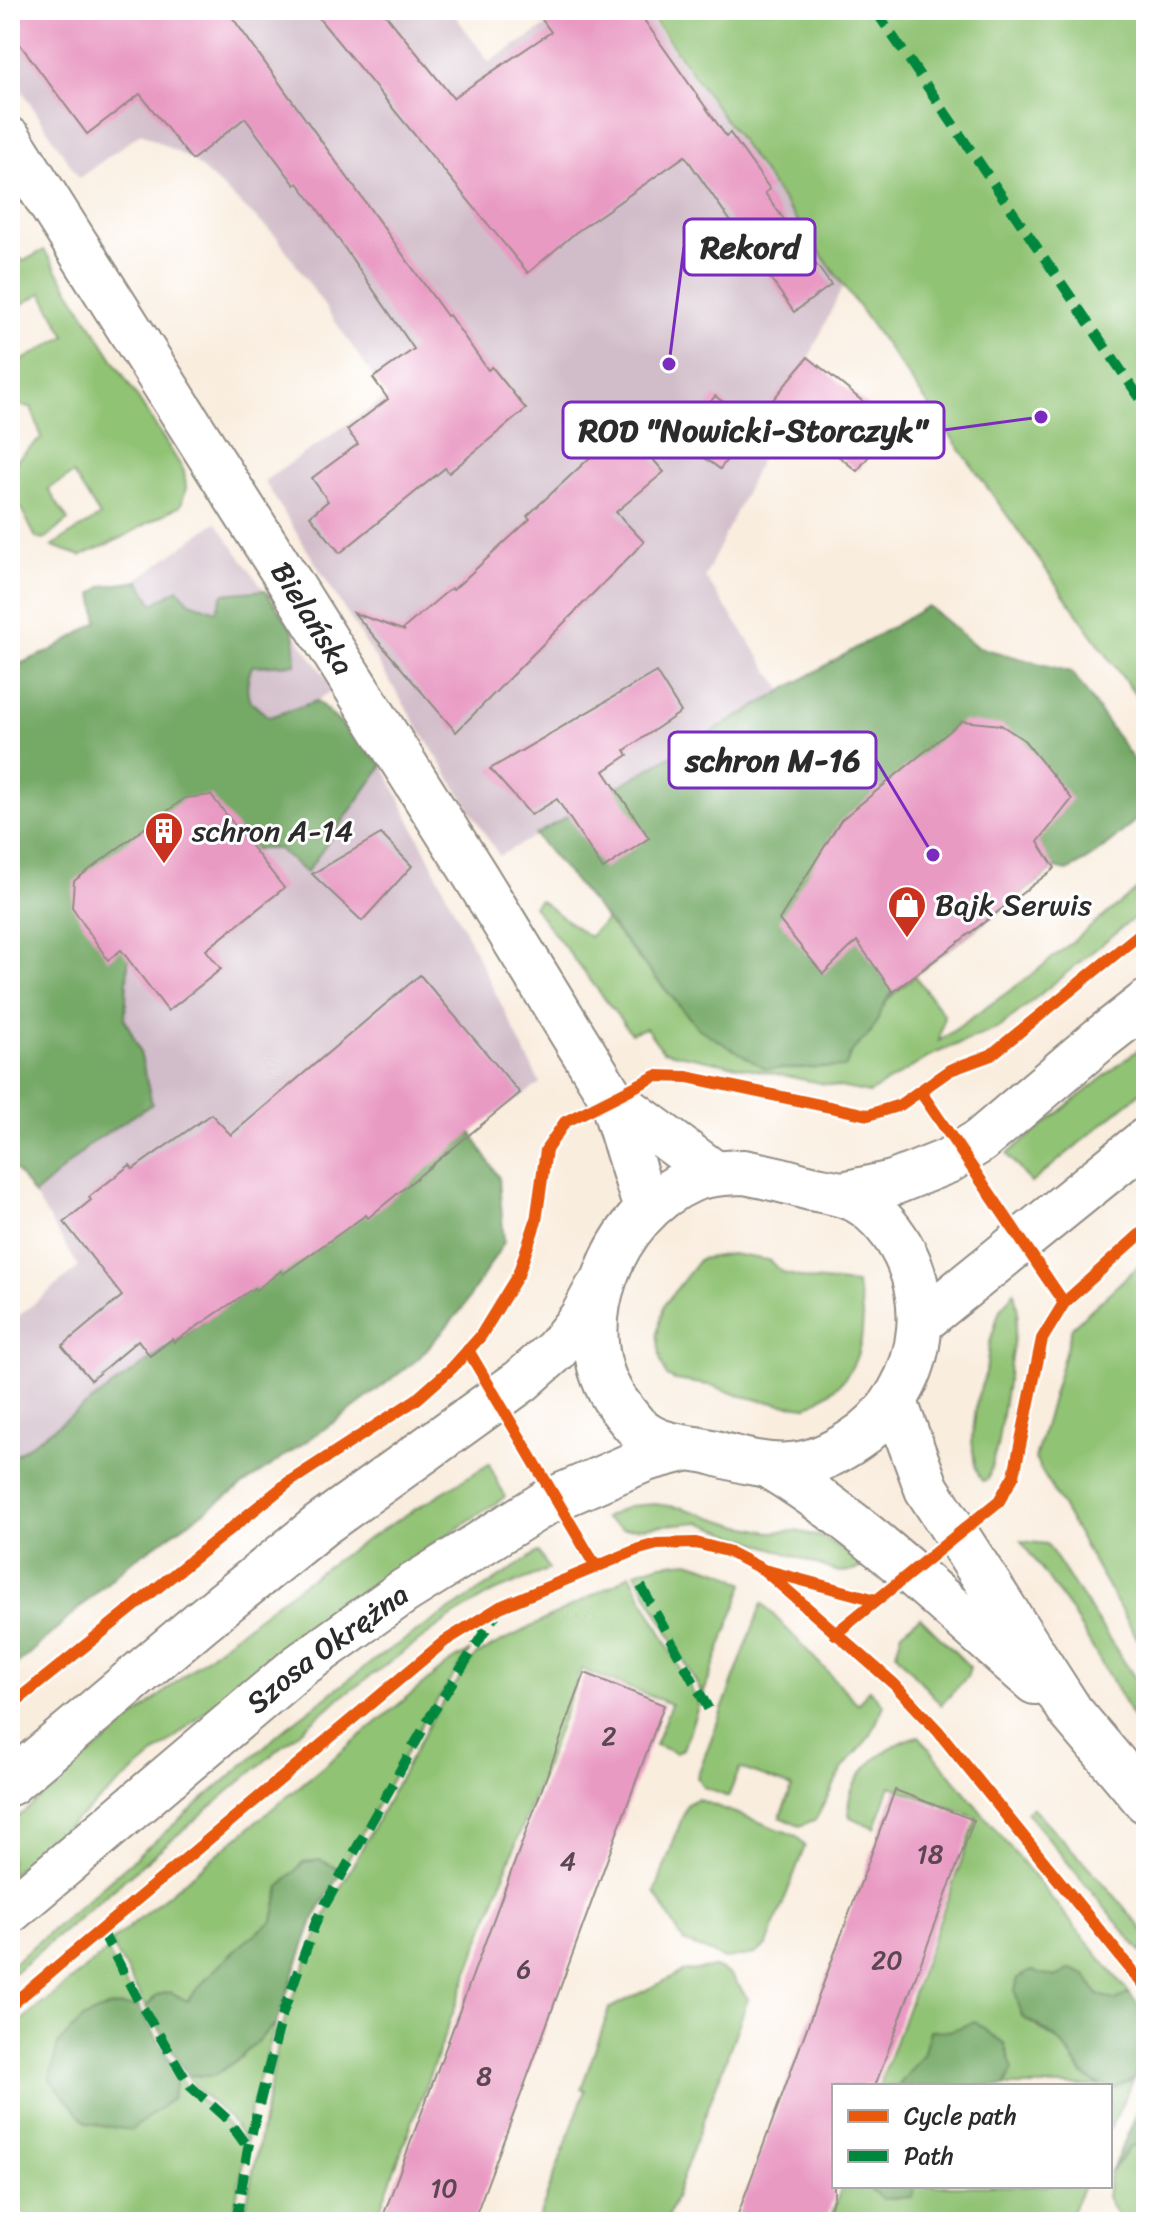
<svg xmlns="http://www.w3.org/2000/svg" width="1156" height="2232" font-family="Sriracha,sans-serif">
<rect width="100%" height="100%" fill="#fff"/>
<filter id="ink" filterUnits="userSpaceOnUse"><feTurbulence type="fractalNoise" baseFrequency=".0125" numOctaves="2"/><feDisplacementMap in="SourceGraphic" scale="16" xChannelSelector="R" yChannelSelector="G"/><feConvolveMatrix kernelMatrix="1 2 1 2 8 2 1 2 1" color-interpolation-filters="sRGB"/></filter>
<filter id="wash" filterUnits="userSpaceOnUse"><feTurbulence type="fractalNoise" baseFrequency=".006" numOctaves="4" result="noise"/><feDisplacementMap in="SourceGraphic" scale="32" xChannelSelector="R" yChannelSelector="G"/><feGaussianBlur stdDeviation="1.8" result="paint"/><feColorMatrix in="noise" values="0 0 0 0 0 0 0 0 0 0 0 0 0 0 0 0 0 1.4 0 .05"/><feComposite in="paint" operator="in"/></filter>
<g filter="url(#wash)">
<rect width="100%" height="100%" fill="#f9edde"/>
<g fill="#d1bdc9">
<polygon points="10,10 451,10 489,62 572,10 644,10 843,286 705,577 783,691 709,740 499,856 264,481 387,397 277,237 192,160 141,133 79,178 10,72"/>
<polygon points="216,522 334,689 272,731 120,592"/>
<polygon points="383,765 540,1083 10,1459 10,1323 79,1267 34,1195 94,1141 10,885"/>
</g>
<g fill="#91c374" stroke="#5e7750" stroke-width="2">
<polygon points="647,10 1146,10 1146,710"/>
<path d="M44,250L184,471L186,488L181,505L119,539L81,556L52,546L100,516L73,474L48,489L68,520L44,540L36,538L21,508L17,509C6,466 9,465 42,438L31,407L10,405V367L66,336L42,293L10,311V255L24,261Z"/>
<polygon points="1146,882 1146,908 999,1028 936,1053 869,1093 663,1051 646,1028 631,1033 533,906 540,900 589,937 606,920 699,1029 846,1066 850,1051 871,1032 881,1005 915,976 944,1015 939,1041 1029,977"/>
<polygon points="1146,1043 1146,1088 1031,1183 1007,1154"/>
<path d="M731,1254L768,1260L784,1273L811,1280L856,1284C866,1316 866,1352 843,1380C834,1391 819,1399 807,1407L779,1404L737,1395L714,1386L675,1380L667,1376L661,1362L657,1334L664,1305L700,1259Z"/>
<polygon points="1146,1259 1146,1654 1035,1459 1072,1327"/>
<polygon points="1014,1291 1018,1312 997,1447 988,1479 982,1481 975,1467 972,1440 977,1399 986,1372 989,1346 999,1312"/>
<path d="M489,1464L505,1497L306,1628L10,1875V1824C118,1731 227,1634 345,1554C392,1522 441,1494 489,1464Z"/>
<polygon points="655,1504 683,1508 737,1525 771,1532 796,1531 822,1537 868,1564 853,1571 839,1572 699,1522 623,1529 604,1518 629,1506"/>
<polygon points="1021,1541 1047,1544 1146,1695 1146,1740 1071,1611"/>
<polygon points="538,1552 549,1569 490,1594 452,1617 336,1701 10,1976 10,1966 287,1727 377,1658"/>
<polygon points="688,1561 723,1572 744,1584 703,1695 635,1572 661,1564"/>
<polygon points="630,1574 699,1704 683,1749 676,1753 655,1745 671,1704 581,1669 375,2222 243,2222 278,2045 287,2011 322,1922 434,1715 476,1655 615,1584"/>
<polygon points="762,1603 858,1704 869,1689 884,1705 871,1735 843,1768 816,1819 800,1826 780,1817 792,1787 740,1768 728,1797 703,1787 697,1777"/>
<polygon points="920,1617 970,1667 967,1677 941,1705 896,1653 902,1632"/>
<path d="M470,1651L423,1722L342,1870L320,1860L280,1887L273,1921C239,1944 213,1969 187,2001L171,1992L157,1995L146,2007L111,1942L450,1662Z"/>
<path d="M919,1736L1129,1993L1116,2001L1097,1994L1086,1975L1056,1977L1031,1971L1022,2017L1060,2042L1084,2076L1099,2086H879L977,1818L890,1786L875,1828L850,1817C840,1781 887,1742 919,1736Z"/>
<polygon points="697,1799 797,1836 805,1846 767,1945 755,1954 725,1959 684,1942 655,1893 687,1804"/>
<polygon points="1032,1807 1110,1890 1146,1934 1146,1958 1026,1812"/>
<polygon points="107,1951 138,2006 109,2007 172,2099 178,2074 186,2086 227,2124 245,2151 232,2222 33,2222 10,2201 10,2030"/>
<polygon points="715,1967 731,1975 748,1999 666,2222 538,2220 585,2091 581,2089 610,2008 682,1972"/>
<polygon points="276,2023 250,2111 246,2142 229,2118 198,2090 187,2075 213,2076 241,2057"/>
<polygon points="1134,2078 1110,2129 1110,2090"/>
<polygon points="1144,2142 1146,2142 1146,2222 1121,2222 1107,2197 1110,2174 1130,2147"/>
<polygon points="842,2186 1084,2186 1067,2222 829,2222"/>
</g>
<g fill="#74a966" stroke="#506a48" stroke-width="2">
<path d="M139,581L153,604L178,589L190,602L216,611L223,594L265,590L294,632L296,664L252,666C242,694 247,702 270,717L317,701L383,765L306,873L278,849H253L129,944L125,1019L139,1048L152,1104L94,1141L34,1195L10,1162V668L50,651L98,622L93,594L103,586Z"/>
<path d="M928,606L977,647L1072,672L1146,778V810C1121,834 1098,856 1067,871L1055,868L893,992C879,1007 881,1017 871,1031C860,1048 852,1043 846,1067L766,1069L699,1029L535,835Z"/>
<polygon points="471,1132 499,1178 504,1242 463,1308 418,1359 343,1416 128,1564 10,1671 10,1459"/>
<path d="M320,1860L342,1870L314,1918L276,2023L241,2057L213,2076L187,2075L146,2007L157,1995L171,1992L187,2001C213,1969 239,1944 273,1921L280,1887L303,1862Z"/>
<path d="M1071,1969L1086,1975L1097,1994L1116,2001L1129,1993L1146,2014V2047L1134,2078L1110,2090V2086C1082,2086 1077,2058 1060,2042C1049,2031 1035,2024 1022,2017L1015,1991L1018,1978L1031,1971L1056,1977Z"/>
<polygon points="138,2006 178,2074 172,2099 131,2130 87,2123 50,2079 58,2044 82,2019 109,2007"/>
<polygon points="975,2022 1004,2043 1013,2070 1004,2086 898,2086 923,2055 930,2030 949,2031"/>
<polygon points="1146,2093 1146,2142 1130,2147 1110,2174"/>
<polygon points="866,2186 914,2186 912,2197 883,2199"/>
</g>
<g id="blocks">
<g fill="#e99ac3">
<polygon points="10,10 227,10 447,316 449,315 488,370 492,367 526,409 449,473 445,468 340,553 310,516 328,501 312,478 358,444 347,430 388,399 373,378 414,349 317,208 298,183 295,185 245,118 192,160 140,94 87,134 10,31"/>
<polygon points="312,10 382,10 453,98 551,32 535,10 637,10 726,136 730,133 770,189 765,193 831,285 794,312 685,156 575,233 528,273"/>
<polygon points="808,357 893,426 857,471 771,402"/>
<polygon points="715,396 753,424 720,469 682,441"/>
<polygon points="624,426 664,472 616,512 644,542 456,732 354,613 405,631 403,629 451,588 453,590 530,519 527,516"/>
<polygon points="656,672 681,712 625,750 628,755 604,771 649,838 603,869 557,799 531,815 490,769"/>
<polygon points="962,721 1001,725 1024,740 1072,799 1038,842 1055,868 893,992 857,941 823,974 779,920 841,820"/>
<polygon points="211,795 284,888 206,950 221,969 168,1011 121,950 108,960 72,907 74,881 185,798"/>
<polygon points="381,834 412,866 362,921 312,874"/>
<polygon points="420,975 520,1093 368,1218 366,1215 283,1274 281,1271 256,1290 254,1288 174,1342 172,1339 150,1356 138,1340 91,1380 62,1346 122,1296 64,1222 91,1200 89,1197 130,1165 133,1169 211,1114 231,1135"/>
<polygon points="585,1673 664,1705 523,2089 473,2222 381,2222"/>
<polygon points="895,1790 974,1820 875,2086 834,2086 834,2197 825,2222 735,2222"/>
</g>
</g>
</g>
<g filter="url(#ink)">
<use href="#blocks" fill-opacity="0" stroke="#928c84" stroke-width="2"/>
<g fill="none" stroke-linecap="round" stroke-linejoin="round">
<defs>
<g id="minor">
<path id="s1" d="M10,140L476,877L611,1097L646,1209"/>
<polyline points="611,1097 714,1173"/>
<path d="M744,1172C765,1176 783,1180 803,1186C825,1192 847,1192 866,1206C945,1269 934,1391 850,1443C834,1453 819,1461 800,1464C770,1469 740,1460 711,1452C691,1447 671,1448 652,1438C637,1431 628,1417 618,1404C565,1331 612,1214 691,1180C708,1173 726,1173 744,1172Z"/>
<polyline points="843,1194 893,1183 948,1161 980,1141 1100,1039 1146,1003"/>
<polyline points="920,1323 1146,1140"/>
<polyline points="895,1402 927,1489 1071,1712 1146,1801"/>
<path d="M767,1465C863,1522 950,1609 1035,1682"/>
<polyline points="10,1783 202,1621 321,1525 521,1381 556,1350 582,1317 597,1289"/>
<path id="s2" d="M10,1911L298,1667L403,1592L547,1502L646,1459L684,1449"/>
</g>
</defs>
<use href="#minor" stroke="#928c84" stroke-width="48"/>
<use href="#minor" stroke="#fff" stroke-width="44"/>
<g stroke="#00873e" stroke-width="10" stroke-dasharray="20 10" stroke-linecap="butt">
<polyline points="875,10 1146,407"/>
<polyline points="641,1586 709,1710"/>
<polyline points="101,1929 138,2000 190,2086 227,2119 248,2148"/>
<polyline points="236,2222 248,2148 283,2012 317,1919 430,1717 496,1614"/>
</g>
<defs>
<g id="cycleway">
<polyline points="920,1091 1064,1303"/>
<polyline points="468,1350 596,1567"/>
<polyline points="768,1571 876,1600"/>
<polyline points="835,1634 999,1501 1014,1475 1042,1339 1064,1303 1146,1229"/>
<polyline points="10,1706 289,1482 417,1399 452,1368 480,1337 518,1275 536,1221 546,1150 565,1122 656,1076 687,1077 868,1115 900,1105 950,1070 991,1055 1146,929"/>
<polyline points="10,2006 445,1641 500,1607 639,1549 657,1544 696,1543 727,1551 764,1570 894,1684 938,1731 1146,1988"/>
</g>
</defs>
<use href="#cycleway" stroke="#fff" stroke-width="17"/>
<use href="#cycleway" stroke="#e8590c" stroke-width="12"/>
</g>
</g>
<defs>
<symbol id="building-pin" viewBox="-11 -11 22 30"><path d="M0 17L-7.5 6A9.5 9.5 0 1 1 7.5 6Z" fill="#c8321e" stroke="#fff"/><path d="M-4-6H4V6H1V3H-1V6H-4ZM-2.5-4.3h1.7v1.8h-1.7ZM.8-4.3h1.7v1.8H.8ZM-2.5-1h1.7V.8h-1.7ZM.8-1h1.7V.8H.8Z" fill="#fff"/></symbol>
<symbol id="shop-pin" viewBox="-11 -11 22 30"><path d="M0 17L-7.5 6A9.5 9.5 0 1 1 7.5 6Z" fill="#c8321e" stroke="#fff"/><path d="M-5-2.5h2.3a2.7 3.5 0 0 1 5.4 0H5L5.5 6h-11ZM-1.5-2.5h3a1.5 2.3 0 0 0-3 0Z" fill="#fff"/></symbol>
</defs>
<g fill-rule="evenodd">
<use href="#building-pin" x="142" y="809" width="44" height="60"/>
<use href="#shop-pin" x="885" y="883" width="44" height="60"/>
</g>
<g text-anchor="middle" stroke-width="6" stroke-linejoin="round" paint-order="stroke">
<g font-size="26" fill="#5a4751">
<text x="609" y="1745">2</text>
<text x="930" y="1863">18</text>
<text x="568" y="1870">4</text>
<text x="887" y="1969">20</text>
<text x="524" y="1978">6</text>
<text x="484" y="2085">8</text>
<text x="444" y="2197">10</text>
</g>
<g font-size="30" fill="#2b2b2b" stroke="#fff">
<text dy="10" stroke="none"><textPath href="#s1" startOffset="566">Bielańska</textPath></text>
<text dy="10" stroke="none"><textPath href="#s2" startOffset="412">Szosa Okrężna</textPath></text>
</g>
<g font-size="30" fill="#2b2b2b" stroke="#fff" text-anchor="start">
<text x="192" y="841">schron A-14</text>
<text x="935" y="915">Bajk Serwis</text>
</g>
</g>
<path fill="none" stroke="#7b2cbf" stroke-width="3" d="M669 364L684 247M1041 417L944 430M933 855L876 760"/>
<g fill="#7b2cbf" stroke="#fff" stroke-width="3">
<circle cx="669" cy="364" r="8"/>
<circle cx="1041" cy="417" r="8"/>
<circle cx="933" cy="855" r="8"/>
</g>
<g fill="#fff" stroke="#7b2cbf" stroke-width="3">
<rect x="684" y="219" width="131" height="56" rx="8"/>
<rect x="563" y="402" width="381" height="56" rx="8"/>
<rect x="669" y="732" width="207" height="56" rx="8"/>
</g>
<g font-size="32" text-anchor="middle" font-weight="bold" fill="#2b2b2b">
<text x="750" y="258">Rekord</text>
<text x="753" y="441">ROD "Nowicki-Storczyk"</text>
<text x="773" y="771">schron M-16</text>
</g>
<rect width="1156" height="2232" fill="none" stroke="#fff" stroke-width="40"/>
<rect x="832" y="2084" width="280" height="104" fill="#ffffff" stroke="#aaaaaa" stroke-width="2"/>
<rect x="848" y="2110" width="40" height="12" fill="#e8590c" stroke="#aaaaaa" stroke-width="2"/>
<text x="904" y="2124" font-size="24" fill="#2b2b2b">Cycle path</text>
<rect x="848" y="2150" width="40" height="12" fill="#00873e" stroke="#aaaaaa" stroke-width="2"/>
<text x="904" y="2164" font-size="24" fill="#2b2b2b">Path</text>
</svg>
